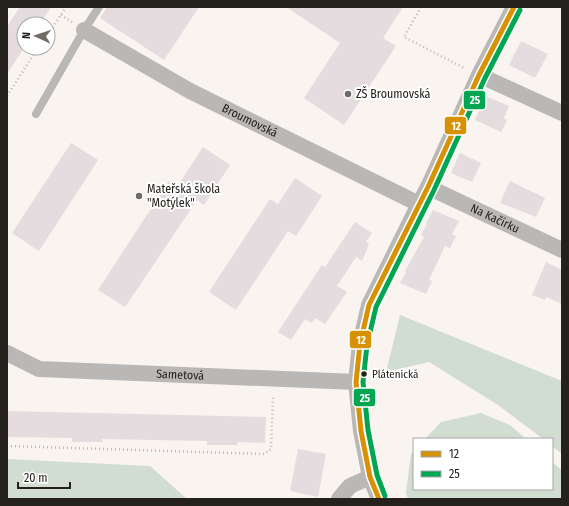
<svg xmlns="http://www.w3.org/2000/svg" width="569" height="506" font-family="'Fira Sans Condensed',sans-serif">
<rect width="100%" height="100%" fill="#f9f4ef"/>
<g fill="#d2ddd2">
<polygon points="400,315 562,381 562,454 552,446 552,439 543,439 498,405 429,362 386,372"/>
<polygon points="481,413 510,425 526,439 425,439 441,422"/>
<polygon points="414,451 414,489 552,489 552,462 562,470 562,499 408,499 406,493 411,454"/>
<polygon points="7,459 150,466 187,499 7,499"/>
</g>
<g fill="#e4dcdf">
<polygon points="20,7 51,7 40,24 24,24 24,48 7,74 7,27"/>
<polygon points="107,7 199,7 164,60 100,18"/>
<polygon points="286,7 403,7 383,38 396,46 344,125 304,98 340,43"/>
<polygon points="521,41 548,54 535,78 509,65"/>
<polygon points="485,96 509,106 504,118 507,120 501,132 475,120"/>
<polygon points="71,143 98,160 39,251 12,233"/>
<polygon points="203,147 230,165 204,205 197,200 125,307 98,290 169,181 177,187"/>
<polygon points="460,153 481,163 472,182 451,173"/>
<polygon points="295,178 322,196 296,236 288,231 236,310 209,292 270,199 278,204"/>
<polygon points="510,181 545,198 536,217 500,203"/>
<polygon points="433,210 459,221 452,234 456,236 450,248 445,246 429,280 432,281 426,294 400,283 406,272 405,271 424,237 421,235 427,224 426,223"/>
<polygon points="355,222 372,233 366,242 369,244 362,261 356,257 337,286 347,292 325,324 315,318 312,323 305,319 291,340 278,332 322,265 325,267"/>
<polygon points="546,262 562,270 562,304 546,297 545,300 532,295"/>
<polygon points="7,411 266,417 265,443 238,442 237,445 207,445 207,441 102,439 103,442 72,442 72,438 7,437"/>
<polygon points="298,449 326,454 318,497 290,491"/>
</g>
<g fill="none" stroke-linecap="round" stroke-linejoin="round">
<g stroke="#bab8b5" stroke-width="2.5" stroke-dasharray="1 3" stroke-linecap="butt">
<polyline points="421,7 404,37 464,68"/>
<polyline points="61,15 72,22"/>
<polyline points="48,34 66,7"/>
<polyline points="7,96 38,48"/>
<polyline points="7,446 264,454 271,449 273,395"/>
</g>
<polyline stroke="#bab8b6" stroke-width="8" points="36,114 84,30 99,7"/>
<g stroke="#bab8b6" stroke-width="16">
<path id="s1" d="M84,30L190,91L419,204"/>
<polyline points="479,75 562,113"/>
<path id="s2" d="M428,187L562,250"/>
<path id="s3" d="M7,353L39,369L356,382"/>
<polyline points="339,499 350,486 370,477"/>
<polyline points="379,499 370,477 361,431 356,382 360,344 369,305 419,204 428,187 479,75 514,7"/>
</g>
<defs>
<polyline id="bus-1" points="379,499 370,477 361,431 356,382 360,344 369,305 428,187 479,75 514,7"/>
<polyline id="bus-2" points="385,496 377,475 368,430 363,382 367,345 376,307 434,190 485,78 520,10"/>
</defs>
<use href="#bus-1" stroke="#fff" stroke-width="8"/>
<use href="#bus-2" stroke="#fff" stroke-width="8"/>
<use href="#bus-1" stroke="#d79204" stroke-width="5"/>
<use href="#bus-2" stroke="#00a651" stroke-width="5"/>
</g>
<g fill="#6f6b66" stroke="#fff" stroke-width="1.5">
<circle cx="348" cy="94" r="4"/>
<circle cx="139" cy="196" r="4"/>
</g>
<circle fill="#24211d" stroke="#fff" stroke-width="1.5" cx="364" cy="374" r="3.5"/>
<g text-anchor="middle" stroke-width="4" stroke-linejoin="round" paint-order="stroke">
<g font-size="11" fill="#24211d" stroke="#fff" text-anchor="start">
<text x="372" y="378">Plátenická</text>
</g>
<g font-size="12" fill="#24211d" stroke="#fff" text-anchor="start">
<text x="356" y="98">ZŠ Broumovská</text>
<text x="147" y="193">Mateřská škola<tspan x="147" dy="14">"Motýlek"</tspan></text>
</g>
<g font-size="12" fill="#24211d" stroke="#fff">
<text dy="4" stroke="none"><textPath href="#s1" startOffset="189">Broumovská</textPath></text>
<text dy="4" stroke="none"><textPath href="#s2" startOffset="74">Na Kačírku</textPath></text>
<text dy="4" stroke="none"><textPath href="#s3" startOffset="177">Sametová</textPath></text>
</g>
</g>
<g stroke="#fff" stroke-width="1.5">
<rect x="463" y="90" width="23" height="20" rx="4" fill="#00a651"/>
<rect x="444" y="116" width="23" height="19" rx="4" fill="#d79204"/>
<rect x="349" y="330" width="23" height="19" rx="4" fill="#d79204"/>
<rect x="353" y="388" width="23" height="19" rx="4" fill="#00a651"/>
</g>
<g font-size="11" text-anchor="middle" font-weight="bold" fill="#fff">
<text x="475" y="104">25</text>
<text x="456" y="130">12</text>
<text x="361" y="344">12</text>
<text x="365" y="402">25</text>
</g>
<rect width="569" height="506" fill="none" stroke="#24211d" stroke-width="16"/>
<rect x="413" y="438" width="140" height="52" fill="#ffffff" stroke="#a7a6a5"/>
<rect x="421" y="451" width="20" height="6" fill="#d79204" stroke="#a7a6a5"/>
<text x="449" y="458" font-size="12" fill="#24211d">12</text>
<rect x="421" y="471" width="20" height="6" fill="#00a651" stroke="#a7a6a5"/>
<text x="449" y="478" font-size="12" fill="#24211d">25</text>
<g transform="translate(36 36) rotate(273)"><circle r="19" fill="#ffffff" stroke="#a7a6a5"/>
<path d="M0-3L7 15L0 10L-7 15Z" fill="#6f6b66"/>
<text y="-6" font-size="11" font-weight="bold" text-anchor="middle" fill="#24211d">N</text>
</g>
<path d="M18 482v6h52v-6" fill="none" stroke="#24211d" stroke-width="2"/>
<text x="24" y="482" font-size="12" fill="#24211d" stroke="#ffffff" stroke-width="3" paint-order="stroke">20 m</text>
</svg>
